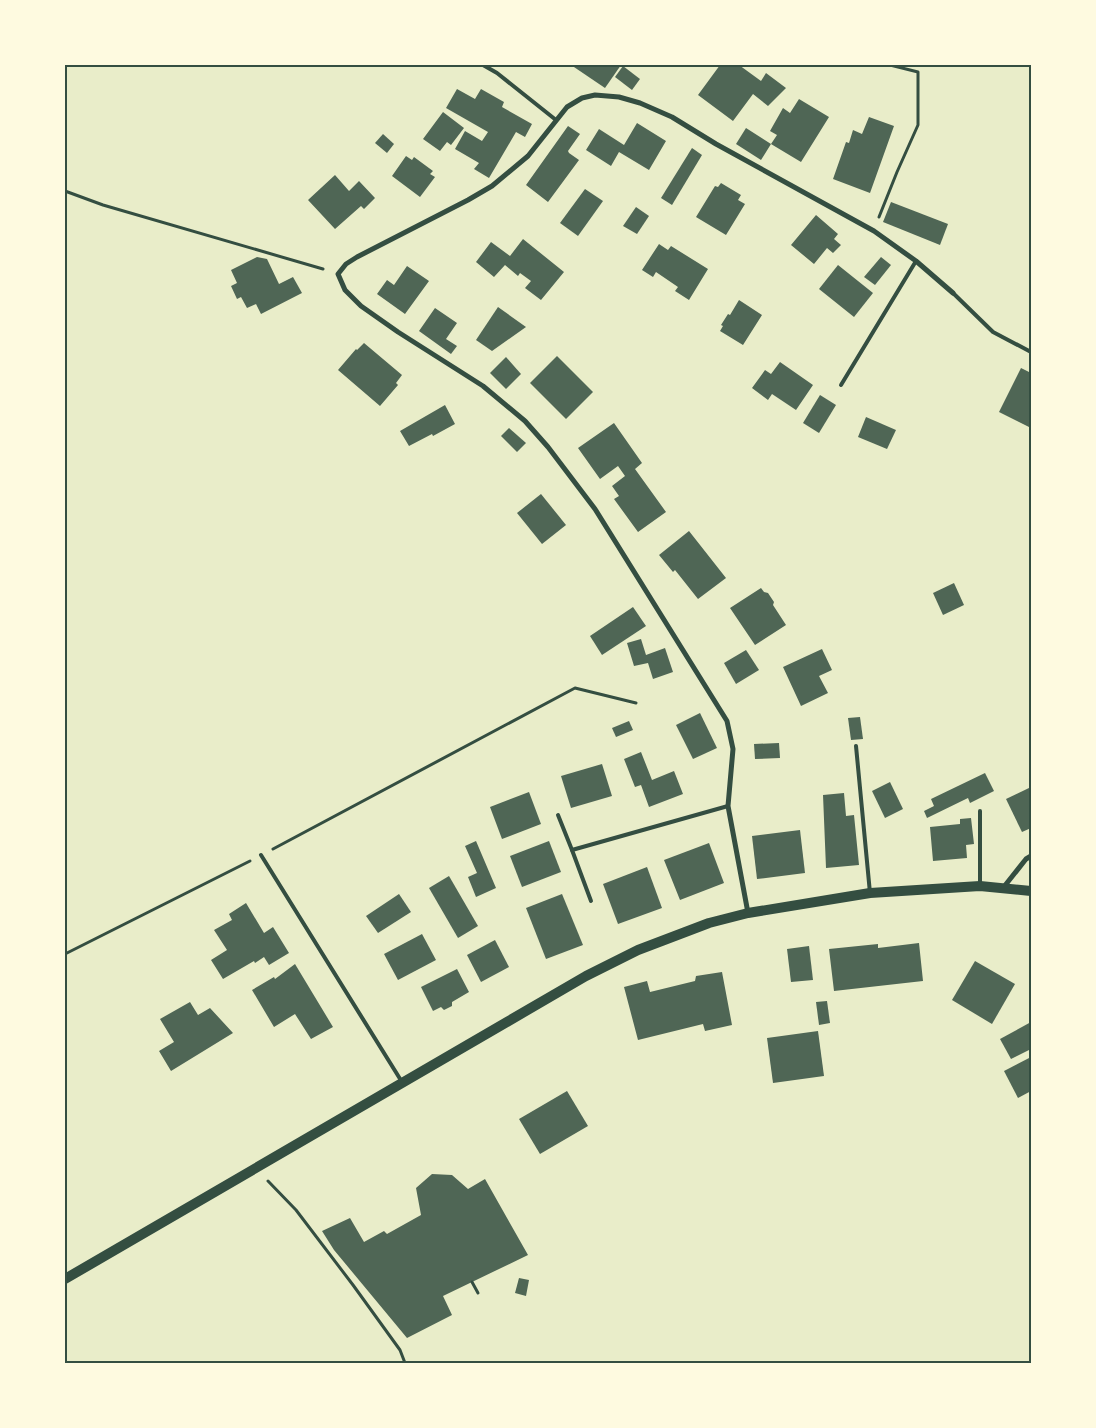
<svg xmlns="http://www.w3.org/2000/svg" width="1096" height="1428" font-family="'Exo 2',sans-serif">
<rect width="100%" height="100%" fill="#e9edc9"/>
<g fill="#4f6655">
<polygon points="571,65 621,65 605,88"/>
<polygon points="720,65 739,65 761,81 766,73 786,88 768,106 753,94 733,121 698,95"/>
<polygon points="623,66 640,79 632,90 615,77"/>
<polygon points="457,89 475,99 481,89 504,102 502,107 532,124 525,137 516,132 489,178 474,169 479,163 455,149 465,131 482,141 488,132 446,108"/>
<polygon points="799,99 829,117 801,162 771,144 761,160 736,144 746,128 771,144 777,135 770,131 783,108 790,113"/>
<polygon points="443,112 464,128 451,145 447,142 440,151 423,139"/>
<polygon points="869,117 894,126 870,193 833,179 846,142 849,143 853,130 862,134"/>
<polygon points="637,123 666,141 649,170 619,152 611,166 586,150 599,129 624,145"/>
<polygon points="568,126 580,134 568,151 569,153 579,160 548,202 526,185"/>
<polygon points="383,134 394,144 387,153 375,143"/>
<polygon points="692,148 702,155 672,205 661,198"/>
<polygon points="406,156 412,160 414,157 433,171 430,174 435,177 420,197 392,176"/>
<polygon points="335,175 349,191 359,181 375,198 364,209 361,206 335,229 308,200"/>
<polygon points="721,183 741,195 738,200 745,204 726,235 696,217 715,186 718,187"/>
<polygon points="585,189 603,201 578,236 560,223"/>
<polygon points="891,202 948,224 940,245 883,222"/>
<polygon points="636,207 649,216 637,234 623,226"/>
<polygon points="816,215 838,234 834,239 841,245 833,253 827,248 814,264 791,245"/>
<polygon points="523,239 564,272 541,300 525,288 531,281 520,273 518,276 505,265 494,277 476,262 491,242 510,256"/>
<polygon points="659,244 668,250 671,246 708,269 689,300 675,291 678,287 656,272 653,277 642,270"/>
<polygon points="257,257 267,259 279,284 293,277 302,293 261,314 256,304 247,308 241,297 237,299 231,286 237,283 231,270"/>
<polygon points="881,257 891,265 875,285 864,277"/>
<polygon points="838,265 873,293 854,317 819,289"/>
<polygon points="407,266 429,281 405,314 377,294 387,280 394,285"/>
<polygon points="739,300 762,315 743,345 720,331 723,326 721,325 728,314 730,315"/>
<polygon points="498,307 526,327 492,351 476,340"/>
<polygon points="435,308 457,323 446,339 457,346 451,354 419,331"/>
<polygon points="364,343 402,375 396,383 398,385 380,406 338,370 356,349 357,350"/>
<polygon points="557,356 593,392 566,419 530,383"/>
<polygon points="506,357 521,374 506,389 490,373"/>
<polygon points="780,362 813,385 796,410 772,394 768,400 752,388 765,370 771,374"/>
<polygon points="1021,368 1031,373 1031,428 999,412"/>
<polygon points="820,395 836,405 819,433 803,423"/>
<polygon points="445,405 455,424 433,436 432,434 409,446 400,431"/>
<polygon points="866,417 896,430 887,449 858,437"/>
<polygon points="614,423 642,463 635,469 666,512 638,532 614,499 619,496 612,486 625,476 618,466 600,479 578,448"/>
<polygon points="509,428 526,443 517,452 501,436"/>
<polygon points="541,494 566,525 542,544 517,513"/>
<polygon points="689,531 726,578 698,599 675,570 673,572 659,555"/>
<polygon points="954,583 964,605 943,615 933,593"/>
<polygon points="761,588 764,592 768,593 774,602 773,605 786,625 755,645 730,608"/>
<polygon points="633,607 646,626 602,655 590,636"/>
<polygon points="641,639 646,655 665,648 673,672 653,679 648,663 634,666 627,643"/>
<polygon points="822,649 832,670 819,676 828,693 801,706 783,667"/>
<polygon points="746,650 759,670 736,684 724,663"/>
<polygon points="700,713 717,748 693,759 676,725"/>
<polygon points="860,717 863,739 851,740 848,718"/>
<polygon points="629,721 633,730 616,737 612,728"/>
<polygon points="779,743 780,758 755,759 754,744"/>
<polygon points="641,752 652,780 674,771 683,794 649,807 641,785 635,787 624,759"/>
<polygon points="602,764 612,796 571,808 561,776"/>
<polygon points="985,773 994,791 970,803 968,798 927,818 924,811 934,806 931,799"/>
<polygon points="890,782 903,809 885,818 872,791"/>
<polygon points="1031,787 1031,828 1022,832 1006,799"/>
<polygon points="529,792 541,824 502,839 490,807"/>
<polygon points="844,793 846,816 854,815 859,865 826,868 823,795"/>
<polygon points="971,818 974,844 966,845 967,858 933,861 930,827 960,824 960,819"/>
<polygon points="800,830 805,873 757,879 752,836"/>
<polygon points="476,841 496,888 476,897 468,877 477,873 465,846"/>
<polygon points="549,841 561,872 522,887 510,856"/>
<polygon points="709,843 724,883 680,900 664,860"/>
<polygon points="647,867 662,908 618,924 603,884"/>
<polygon points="449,876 478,926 458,938 429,888"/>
<polygon points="399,894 411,912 378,933 366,916"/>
<polygon points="562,894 583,945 546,959 526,908"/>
<polygon points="246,903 264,933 273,927 289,953 269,965 264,957 255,963 254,961 223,979 211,960 227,950 214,930 232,920 229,914"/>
<polygon points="422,934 436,960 398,980 384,954"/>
<polygon points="495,940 509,967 481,982 467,955"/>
<polygon points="919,943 923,981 834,991 829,949 878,944 878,948"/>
<polygon points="809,946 813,980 791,982 787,949"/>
<polygon points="975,961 1015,984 992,1024 952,1000"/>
<polygon points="295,964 333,1027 311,1039 295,1014 274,1027 252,990 274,977 275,979"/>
<polygon points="457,969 469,992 452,1002 452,1006 444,1010 441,1007 433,1011 421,987"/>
<polygon points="722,972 732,1025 705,1031 703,1024 638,1040 624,987 647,981 650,992 695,981 696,976"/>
<polygon points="827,1001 830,1023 819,1025 816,1002"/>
<polygon points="190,1002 198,1015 210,1008 233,1033 171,1071 159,1051 174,1042 160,1019"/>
<polygon points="1031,1022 1031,1049 1011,1059 1000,1039"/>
<polygon points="818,1031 824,1076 773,1083 767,1038"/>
<polygon points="1031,1057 1031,1091 1018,1098 1004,1071"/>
<polygon points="567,1091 588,1126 540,1154 519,1119"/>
<polygon points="432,1174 452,1175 468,1189 485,1179 528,1255 443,1296 452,1315 407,1338 334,1250 322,1231 350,1218 364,1242 384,1231 387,1234 421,1215 416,1188"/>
<polygon points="519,1278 529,1280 526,1296 515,1293"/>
</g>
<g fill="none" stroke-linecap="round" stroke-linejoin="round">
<g stroke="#344e41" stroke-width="3">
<polyline points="65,191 103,205 323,269"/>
<polyline points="879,217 897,172 918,125 918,72 890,65"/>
<polyline points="273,849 575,688 636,703"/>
<polyline points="65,954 250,861"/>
<polyline points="268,1181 296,1210 353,1285 400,1350 405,1363"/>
<polyline points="472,1282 478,1293"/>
</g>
<g stroke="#344e41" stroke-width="4">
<polyline points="483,65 497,73 556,120"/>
<polyline points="953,293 993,332 1031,352"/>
<polyline points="841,385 916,261"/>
<polyline points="856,746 870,893"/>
<polyline points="980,811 980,884"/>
<polyline points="558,815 572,850"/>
<polyline points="261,855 402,1082"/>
<polyline points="591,901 572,850 728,806"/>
</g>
<g stroke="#344e41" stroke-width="5">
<polyline points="1003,888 1026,859 1031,856"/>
<polyline points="748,913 728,806 733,749 727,721 595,509 548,447 525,421 483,386 398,332 361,306 345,290 338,274 346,264 357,257 468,200 492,186 528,156 567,107 582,98 595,95 619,97 640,103 672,117 716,144 874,231 916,261 953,293"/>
</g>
<polyline stroke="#344e41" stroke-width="10" points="65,1279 586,976 638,950 709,923 748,913 870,893 980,886 1031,891"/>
</g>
<rect width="1096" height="1428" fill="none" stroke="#fefae0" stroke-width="132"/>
<rect x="66" y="66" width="964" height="1296" fill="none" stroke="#344e41" stroke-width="2"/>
</svg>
